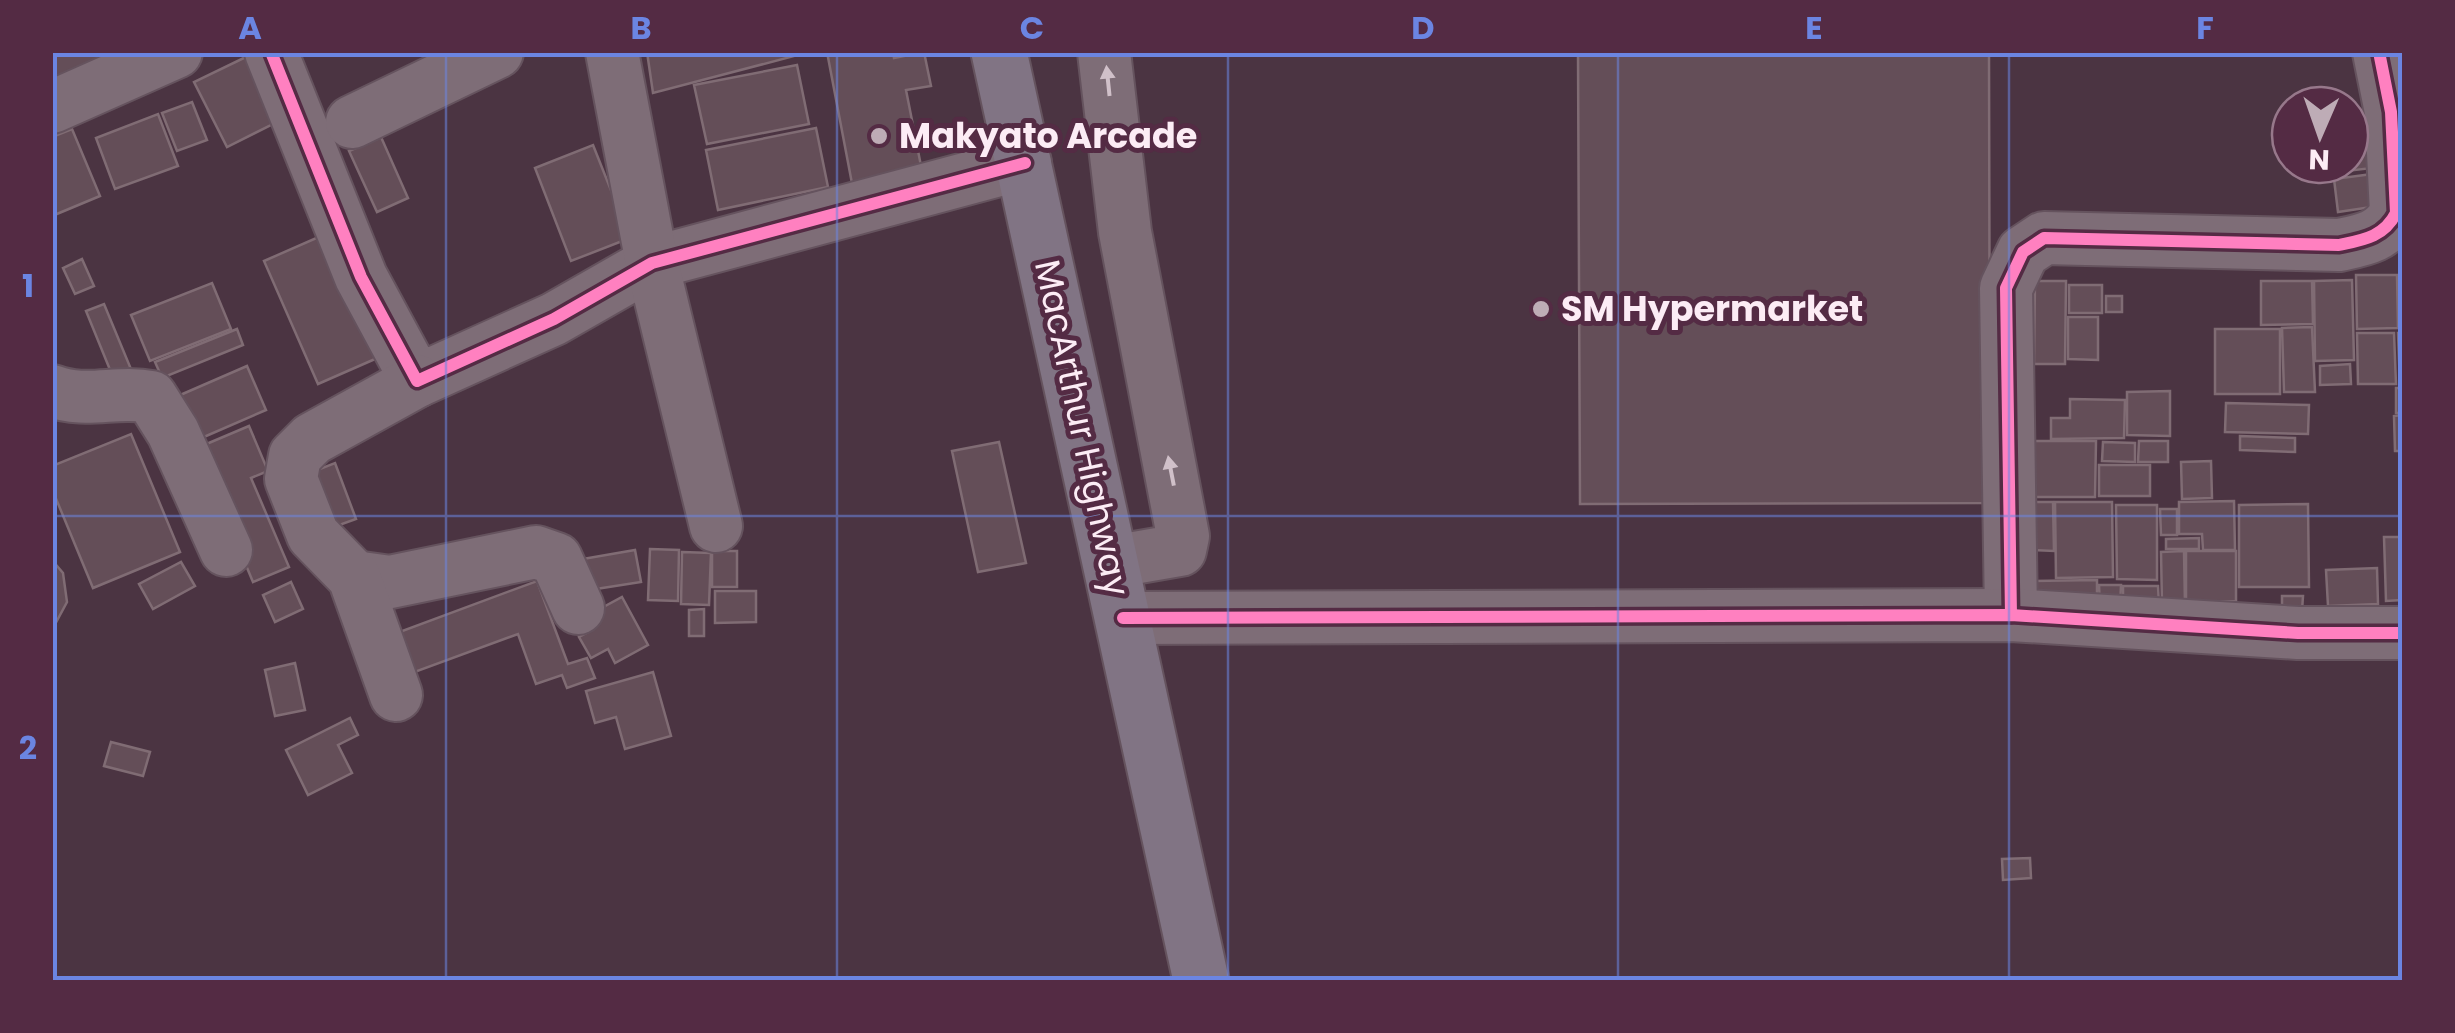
<svg xmlns="http://www.w3.org/2000/svg" width="2455" height="1033" font-family="Poppins,sans-serif">
<rect width="100%" height="100%" fill="#4b3442"/>
<g fill="#644e58" stroke="#806c74" stroke-width="2.5">
<polygon points="52,52 129,52 52,86"/>
<polygon points="647,52 797,52 798,55 653,93"/>
<polygon points="827,52 893,52 894,58 924,52 931,86 906,90 924,181 854,194"/>
<polygon points="1578,52 1989,52 1990,503 1580,504"/>
<polygon points="250,55 283,119 227,147 194,82"/>
<polygon points="797,65 809,124 707,144 694,85"/>
<polygon points="192,102 207,140 177,151 162,113"/>
<polygon points="158,114 178,166 115,189 96,138"/>
<polygon points="816,128 828,187 718,210 706,150"/>
<polygon points="72,129 100,196 52,216 52,137"/>
<polygon points="2376,129 2381,167 2338,172 2336,165 2350,165 2350,133"/>
<polygon points="381,137 408,198 377,212 349,151"/>
<polygon points="593,145 630,238 571,261 535,168"/>
<polygon points="2380,173 2385,205 2338,212 2334,179"/>
<polygon points="337,229 391,352 318,384 264,261"/>
<polygon points="82,259 94,286 75,294 63,268"/>
<polygon points="2356,275 2397,275 2398,328 2357,329"/>
<polygon points="2352,280 2354,360 2315,361 2314,281"/>
<polygon points="2035,281 2066,281 2065,364 2034,364"/>
<polygon points="2261,281 2312,281 2313,324 2261,325"/>
<polygon points="212,283 231,329 150,361 131,315"/>
<rect x="2069" y="285" width="33" height="28"/>
<rect x="2106" y="296" width="16" height="16"/>
<polygon points="104,304 133,374 115,382 86,311"/>
<polygon points="2068,317 2098,317 2098,360 2068,359"/>
<polygon points="2312,327 2315,392 2284,392 2282,328"/>
<polygon points="237,329 243,345 162,378 155,362"/>
<rect x="2215" y="329" width="65" height="65"/>
<polygon points="2357,333 2394,333 2396,384 2358,384"/>
<polygon points="2398,333 2402,333 2402,385 2400,386"/>
<polygon points="2350,364 2351,384 2320,385 2320,366"/>
<polygon points="247,366 266,410 190,443 171,399"/>
<rect x="2396" y="388" width="6" height="25"/>
<polygon points="2170,391 2170,436 2127,435 2127,392"/>
<polygon points="2070,399 2125,400 2124,438 2051,439 2051,418 2070,418"/>
<polygon points="2226,403 2309,405 2308,434 2225,432"/>
<polygon points="2402,415 2402,451 2395,451 2394,416"/>
<polygon points="249,426 268,471 251,478 289,567 253,582 197,448"/>
<polygon points="131,434 180,552 93,588 52,489 52,466"/>
<polygon points="2240,436 2295,438 2295,452 2240,450"/>
<polygon points="2034,441 2096,441 2095,497 2033,497"/>
<polygon points="2139,441 2168,441 2168,462 2138,462"/>
<polygon points="999,442 1026,563 978,572 952,451"/>
<polygon points="2103,442 2135,443 2135,462 2102,461"/>
<polygon points="2211,461 2212,498 2182,499 2181,462"/>
<polygon points="335,463 356,519 320,532 299,477"/>
<rect x="2099" y="465" width="51" height="31"/>
<polygon points="2234,501 2235,550 2203,550 2202,534 2179,534 2179,502"/>
<polygon points="2032,502 2053,502 2054,551 2032,550"/>
<polygon points="2055,502 2112,502 2113,577 2056,578"/>
<polygon points="2308,504 2309,587 2239,587 2239,505"/>
<polygon points="2116,505 2157,505 2157,580 2117,579"/>
<polygon points="2160,509 2177,509 2177,535 2161,535"/>
<polygon points="2384,537 2402,537 2402,600 2386,601"/>
<polygon points="2199,538 2199,549 2166,549 2166,539"/>
<polygon points="650,549 679,550 678,601 648,600"/>
<polygon points="635,550 641,582 583,591 577,560"/>
<rect x="712" y="551" width="25" height="36"/>
<polygon points="2184,551 2185,605 2162,605 2161,552"/>
<polygon points="2186,551 2236,551 2236,601 2186,602"/>
<polygon points="682,552 711,553 709,605 681,604"/>
<polygon points="52,560 63,573 67,602 52,630"/>
<polygon points="181,562 195,586 153,609 139,584"/>
<polygon points="2377,568 2378,604 2328,606 2326,570"/>
<polygon points="2097,580 2097,605 2032,606 2032,581"/>
<polygon points="537,581 568,664 587,658 595,678 567,688 562,675 536,684 518,634 393,680 378,640"/>
<polygon points="291,582 303,609 275,622 263,595"/>
<polygon points="2099,585 2121,585 2120,606 2100,606"/>
<polygon points="2123,586 2158,586 2159,606 2123,606"/>
<polygon points="715,591 756,591 756,622 715,623"/>
<polygon points="2282,596 2303,596 2302,611 2282,612"/>
<polygon points="622,597 648,645 615,663 608,649 591,658 579,637 592,630 585,617"/>
<polygon points="704,609 704,636 689,636 689,610"/>
<polygon points="295,663 305,710 275,716 265,670"/>
<polygon points="653,672 671,736 625,749 616,717 595,723 586,691"/>
<polygon points="350,718 358,735 338,745 352,773 308,795 286,750"/>
<polygon points="111,742 150,752 143,776 104,766"/>
<polygon points="2030,858 2031,878 2003,880 2002,859"/>
</g>
<g fill="none" stroke-linecap="round" stroke-linejoin="round">
<defs>
<g id="minor">
<polyline points="271,52 361,277 417,381 554,319 652,263 1025,163"/>
<polyline points="612,52 652,263 716,526"/>
<polyline points="1104,52 1125,232 1183,536 1180,550 1111,562"/>
<polyline points="52,107 176,52"/>
<polyline points="352,122 497,52"/>
<path d="M52,391C86,404 117,390 151,397L173,432L226,550"/>
<polyline points="354,577 390,582 536,552 556,559 578,608"/>
<path d="M2011,615L2006,288L2023,252L2044,238L2339,245C2363,240 2384,237 2396,213L2391,112L2379,52"/>
<polyline points="1123,618 2011,615 2298,633 2402,633"/>
<polyline points="396,695 354,577 313,535 291,479 295,456 312,439 417,381"/>
</g>
<polyline id="highway" points="999,52 1201,980"/>
</defs>
<use href="#minor" stroke="#65535e" stroke-width="56"/>
<use href="#highway" stroke="#65535e" stroke-width="59"/>
<use href="#minor" stroke="#7e6d77" stroke-width="52"/>
<use href="#highway" stroke="#817484" stroke-width="55"/>
<defs>
<g id="cycleway">
<polyline points="271,52 361,277 417,381 554,319 652,263 1025,163"/>
<path d="M2011,615L2006,288L2023,252L2044,238L2339,245C2363,240 2384,237 2396,213L2391,112L2379,52"/>
<polyline points="1123,618 2011,615 2298,633 2402,633"/>
</g>
</defs>
<use href="#cycleway" stroke="#542b44" stroke-width="19"/>
<use href="#cycleway" stroke="#ff80c0" stroke-width="12"/>
</g>
<defs><path id="oneway-solid" d="M-6-.8H1V-3.2L6.5 0L1 3.2V.8H-6Z" transform="scale(2.5)"/></defs>
<g fill="#d0c0c9">
<use href="#oneway-solid" transform="translate(1108 81) rotate(-96)"/>
<use href="#oneway-solid" transform="translate(1171 471) rotate(-101)"/>
</g>
<path fill="none" stroke="#6b85e2" stroke-width="2.5" stroke-opacity="0.55" d="M446,52V980M837,52V980M1228,52V980M1618,52V980M2009,52V980M52,516H2402"/>
<g fill="#beacb6" stroke="#542b44" stroke-width="4">
<circle cx="879" cy="136" r="10"/>
<circle cx="1541" cy="309" r="10"/>
</g>
<g text-anchor="middle" stroke-width="10" stroke-linejoin="round" paint-order="stroke">
<g font-size="35" font-weight="bold" fill="#fcecf5" stroke="#542b44" text-anchor="start">
<text x="899" y="148">Makyato Arcade</text>
<text x="1561" y="321">SM Hypermarket</text>
</g>
<g font-size="35" fill="#fcecf5" stroke="#542b44">
<text transform="translate(1082 428) rotate(78)" y="12">MacArthur Highway</text>
</g>
</g>
<rect width="2455" height="1033" fill="none" stroke="#542b44" stroke-width="110"/>
<g transform="translate(2320 135) rotate(182)"><circle r="48" fill="#542b44" stroke="#97788b" stroke-width="2.5"/>
<path d="M0-8L18 38L0 25L-18 38Z" fill="#beacb6"/>
<text y="-15" font-size="28" font-weight="bold" text-anchor="middle" fill="#fcecf5">N</text>
</g>
<rect x="55" y="55" width="2345" height="923" fill="none" stroke="#6b85e2" stroke-width="4"/>
<g font-size="32" text-anchor="middle" font-weight="bold" fill="#6b85e2">
<text x="250" y="39">A</text>
<text x="641" y="39">B</text>
<text x="1032" y="39">C</text>
<text x="1423" y="39">D</text>
<text x="1814" y="39">E</text>
<text x="2205" y="39">F</text>
<text x="28" y="297">1</text>
<text x="28" y="759">2</text>
</g>
</svg>
